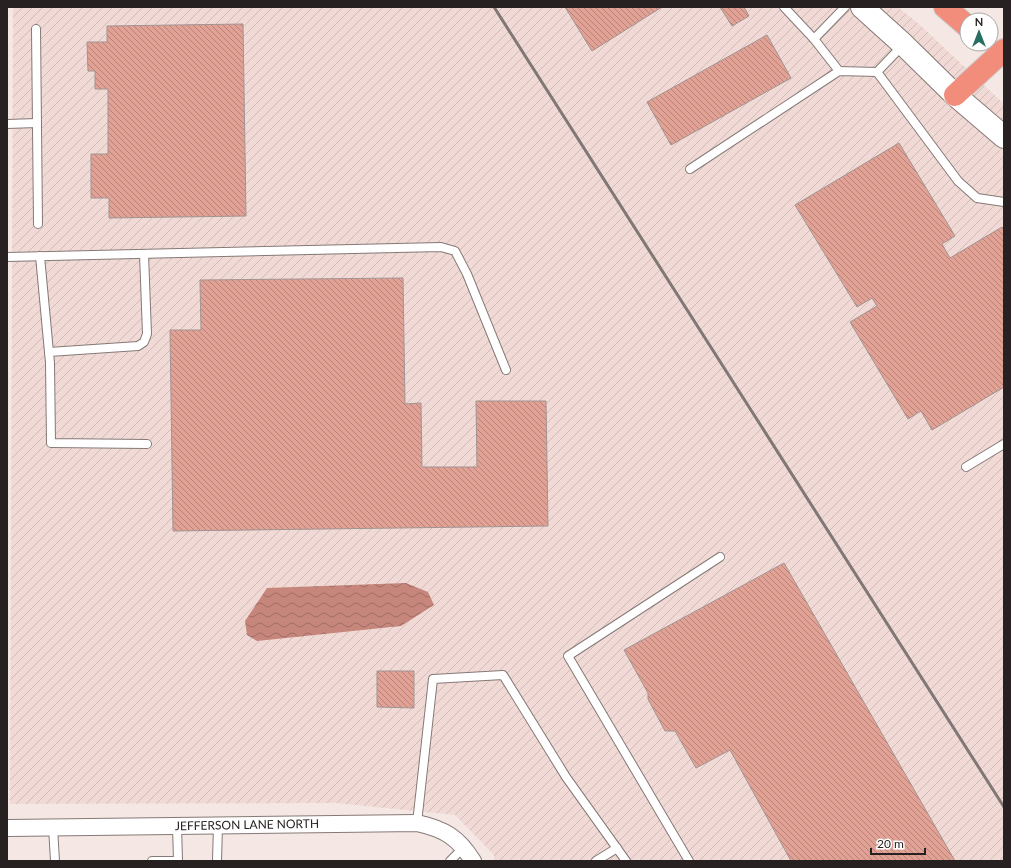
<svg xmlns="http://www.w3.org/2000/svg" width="1011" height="868" font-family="Lato,sans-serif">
<defs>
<pattern id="industrial-furrows" width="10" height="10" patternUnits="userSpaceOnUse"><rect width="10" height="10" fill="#f1dad6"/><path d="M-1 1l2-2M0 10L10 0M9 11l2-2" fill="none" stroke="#cfbbb7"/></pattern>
<pattern id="water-waves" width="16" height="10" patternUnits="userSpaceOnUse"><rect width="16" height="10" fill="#c6867c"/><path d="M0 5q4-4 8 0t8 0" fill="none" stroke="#a16d65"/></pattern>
<pattern id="building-back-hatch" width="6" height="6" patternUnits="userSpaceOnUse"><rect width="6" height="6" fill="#e2a195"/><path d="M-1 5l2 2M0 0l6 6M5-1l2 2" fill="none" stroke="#b78379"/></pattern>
</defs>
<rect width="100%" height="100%" fill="#f5e7e4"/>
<polygon fill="url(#industrial-furrows)" points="13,7 898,7 920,25 1004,104 1004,861 494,861 494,855 455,815 336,803 10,804"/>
<polygon fill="url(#water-waves)" points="406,583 428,592 434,605 401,626 257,641 247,635 245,621 267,588"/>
<g fill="url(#building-back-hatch)" stroke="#a19492">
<polygon points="565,7 662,7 592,51"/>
<polygon points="720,7 744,7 749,16 732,26"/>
<polygon points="243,24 246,216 109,218 109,198 91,198 91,154 108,154 108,89 95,89 95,71 88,71 87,42 107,42 107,26"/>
<polygon points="767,35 791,78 671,145 647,102"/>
<polygon points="899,143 955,236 942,244 950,258 1002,227 1004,229 1004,387 932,430 921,411 908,419 850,322 877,306 872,298 857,307 795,205"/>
<polygon points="403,278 405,404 421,403 422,467 477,467 476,401 546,401 548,526 173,531 170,330 201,330 200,280"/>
<polygon points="784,563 955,861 791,861 730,750 696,768 675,731 665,731 648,699 648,693 624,650"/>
<polygon points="377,671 414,671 414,708 377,707"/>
</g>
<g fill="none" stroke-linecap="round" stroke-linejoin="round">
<defs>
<g id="lane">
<polyline points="784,7 814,39 839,71"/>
<polyline points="36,29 38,224"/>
<polyline points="814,39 845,7"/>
<polyline points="877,72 903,45"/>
<polyline points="7,124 37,123"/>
<polyline points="690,169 839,71 877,72 958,181 977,198 1004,202"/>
<polyline points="40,256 50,363 51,443 147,444"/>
<polyline points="7,257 441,247 455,251 467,274 506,370"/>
<polyline points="49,352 138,346 144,342 147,334 144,254"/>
<polyline points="966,467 1004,444"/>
<polyline points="417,823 433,679 503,675 566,777 626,861"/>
<polyline points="177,825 178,861"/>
<polyline points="53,827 55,861"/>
<polyline points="152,861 178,861"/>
<polyline points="217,861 218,825"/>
<polyline points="450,861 464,847"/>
<polyline points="596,861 617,848"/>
<polyline points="689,861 568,656 720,557"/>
</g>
<path id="street" d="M7,828L417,823C444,829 458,837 473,861"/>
<polyline id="secondary" points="862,7 904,45 955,95 1004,137"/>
<g id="highway">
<polyline points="945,7 967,26"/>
<polyline points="955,95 1004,50"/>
</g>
</defs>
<use href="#lane" stroke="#857976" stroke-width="10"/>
<use href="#street" stroke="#857976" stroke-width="18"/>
<use href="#secondary" stroke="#857976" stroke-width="24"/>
<use href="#highway" stroke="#cbcaca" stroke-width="24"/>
<use href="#lane" stroke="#fff" stroke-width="8"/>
<use href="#street" stroke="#fff" stroke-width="16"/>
<use href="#secondary" stroke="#fff" stroke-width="22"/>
<use href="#highway" stroke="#f28d7c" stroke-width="22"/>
<polyline stroke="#817876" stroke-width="3" points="494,7 1004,807"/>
</g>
<g text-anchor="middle" stroke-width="4" stroke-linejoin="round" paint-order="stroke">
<g font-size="12" fill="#272221" stroke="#fff">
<text transform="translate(247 825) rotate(-1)" y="4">JEFFERSON LANE NORTH</text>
</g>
</g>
<rect width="1011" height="868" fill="none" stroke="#272221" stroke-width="16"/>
<g transform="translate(979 32)"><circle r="19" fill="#ffffff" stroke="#a9a7a6"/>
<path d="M0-3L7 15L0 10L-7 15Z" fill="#286e62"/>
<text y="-6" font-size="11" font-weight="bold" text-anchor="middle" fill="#272221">N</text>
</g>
<path d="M871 848v6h54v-6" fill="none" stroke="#272221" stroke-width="2"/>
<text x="877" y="848" font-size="12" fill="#272221" stroke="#ffffff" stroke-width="3" paint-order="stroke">20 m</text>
</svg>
